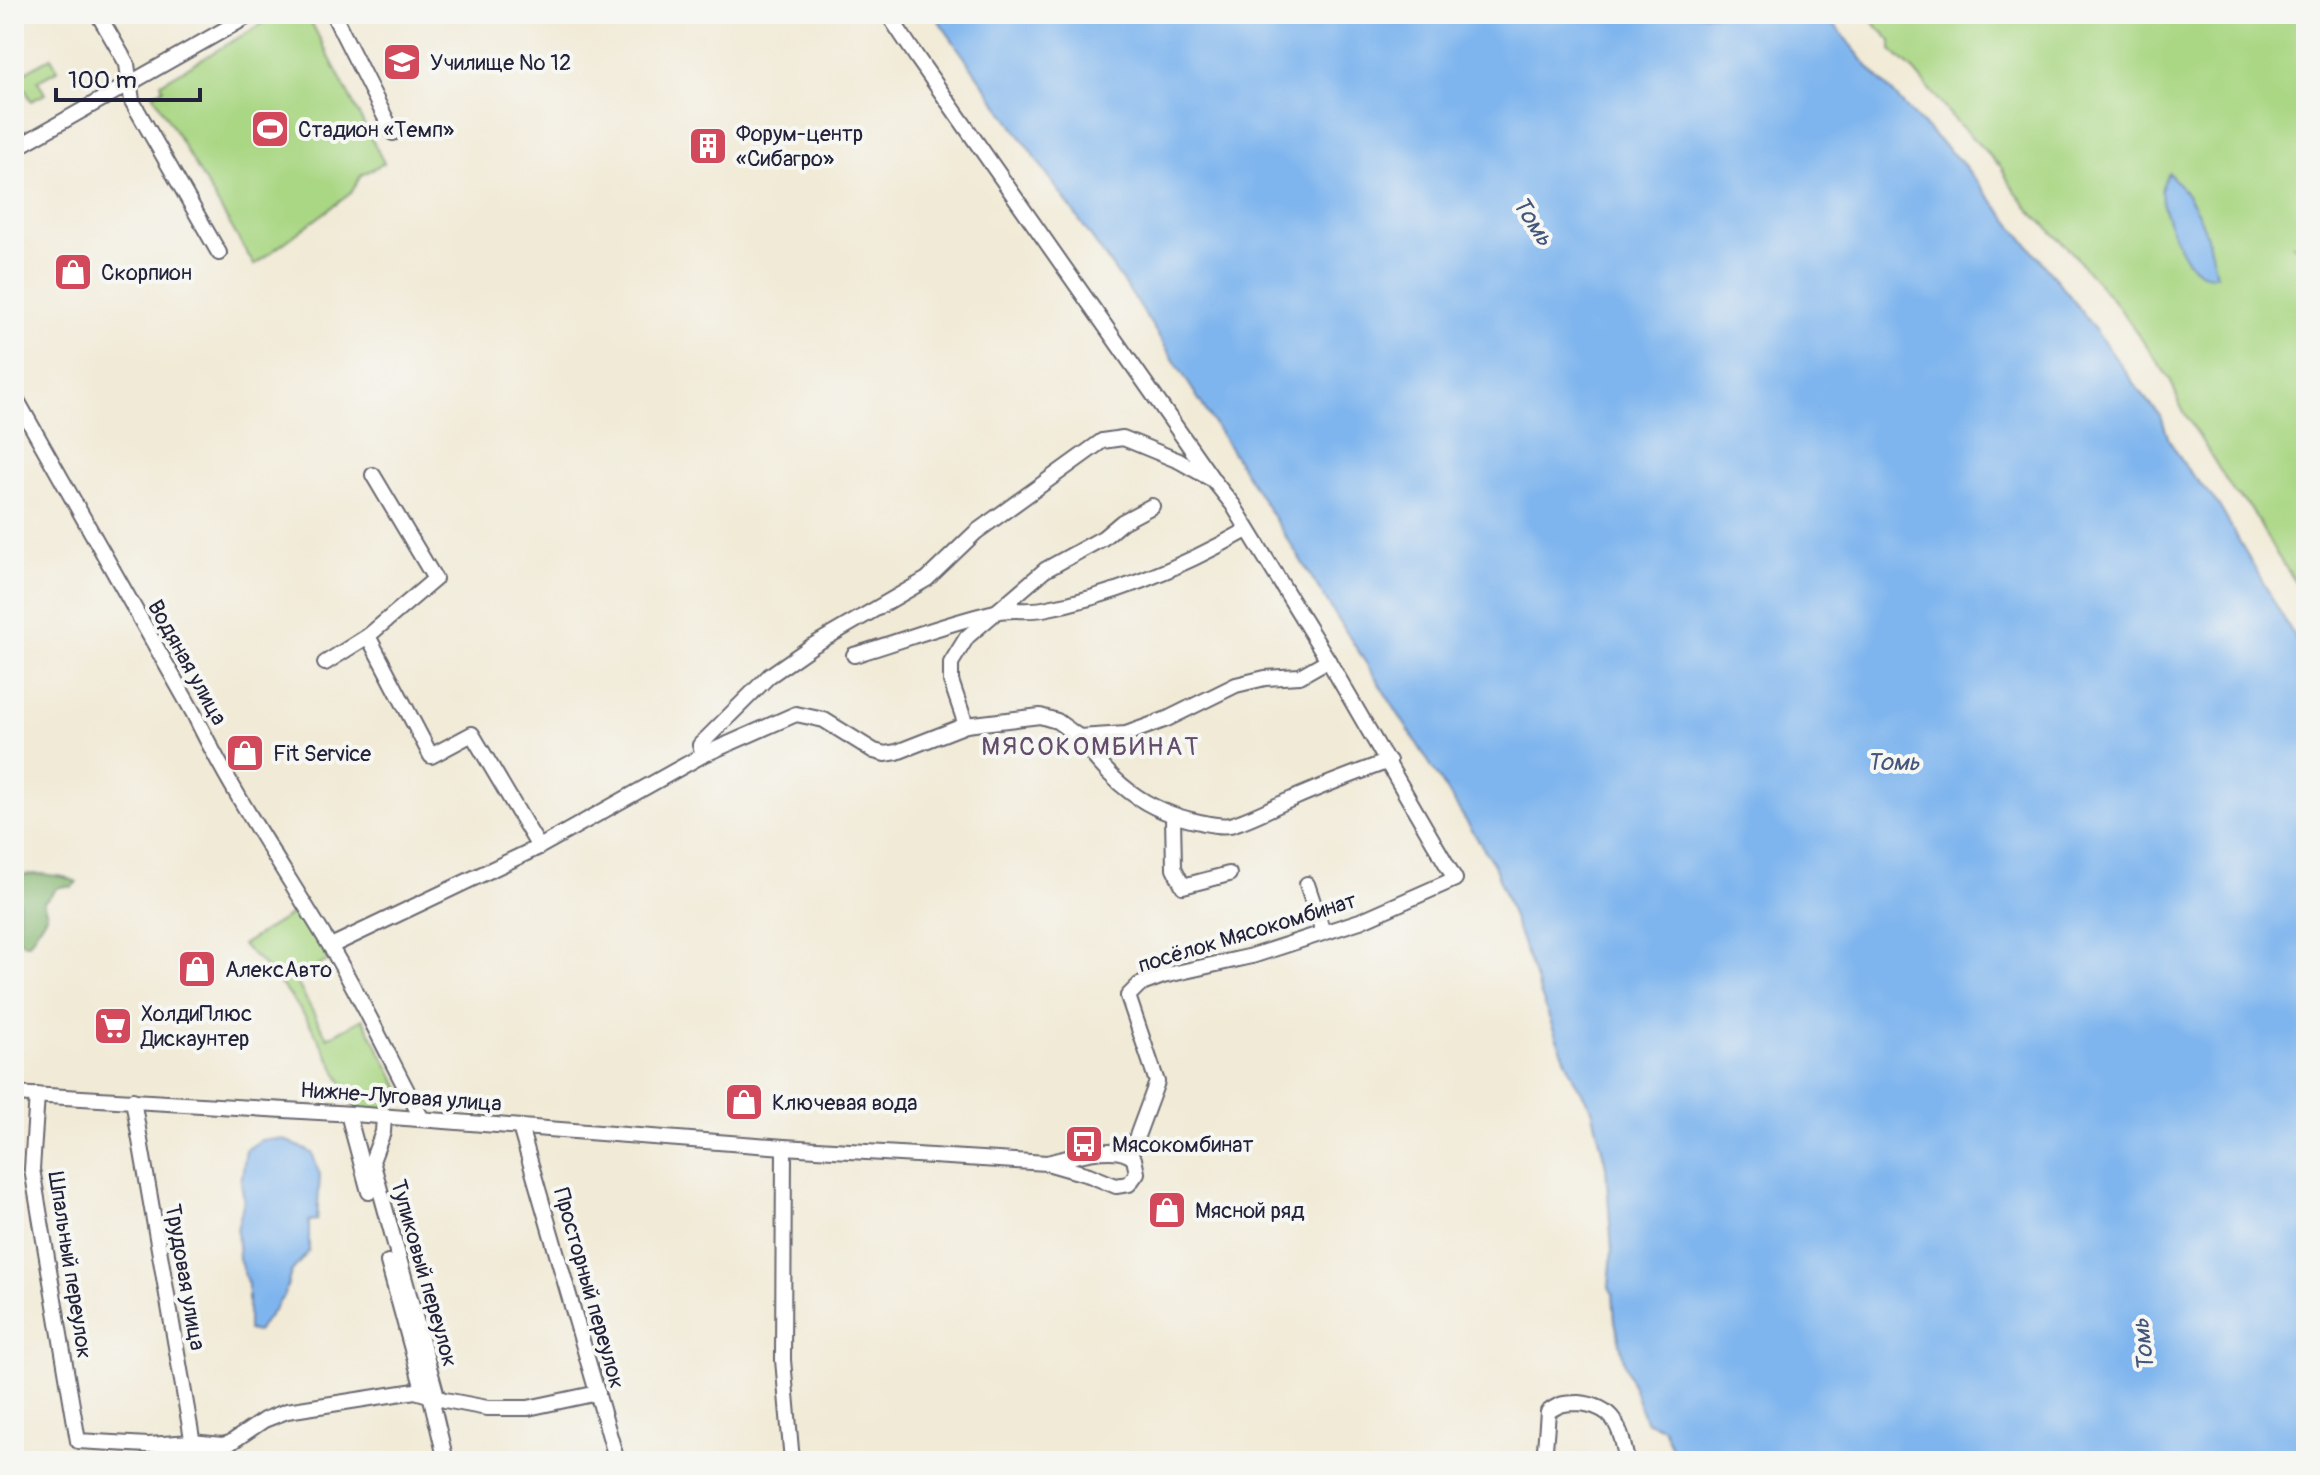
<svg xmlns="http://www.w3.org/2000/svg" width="2320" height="1475" font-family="Pangolin,sans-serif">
<rect width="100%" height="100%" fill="#f6f6f2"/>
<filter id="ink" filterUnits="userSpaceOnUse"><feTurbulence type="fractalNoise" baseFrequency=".0125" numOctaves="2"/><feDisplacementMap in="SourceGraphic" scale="16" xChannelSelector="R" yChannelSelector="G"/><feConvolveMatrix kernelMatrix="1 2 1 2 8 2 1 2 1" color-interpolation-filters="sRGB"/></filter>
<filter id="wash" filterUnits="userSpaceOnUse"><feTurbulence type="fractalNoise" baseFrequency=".006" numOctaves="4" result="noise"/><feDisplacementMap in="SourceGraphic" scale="32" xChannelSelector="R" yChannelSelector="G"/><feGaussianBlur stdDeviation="1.8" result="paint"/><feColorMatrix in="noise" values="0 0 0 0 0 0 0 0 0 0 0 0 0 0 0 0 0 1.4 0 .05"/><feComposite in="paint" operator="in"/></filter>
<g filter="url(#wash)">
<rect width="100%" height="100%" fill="#f1ead6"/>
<g fill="#aad784" stroke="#667c60" stroke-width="2">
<polygon points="279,14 307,14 384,163 361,175 351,193 254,265 153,94 163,89 161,83"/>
<polygon points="1865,14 2306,14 2306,245 2293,245 2306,254 2306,597 2275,552 2250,507 2234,493 2181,407 2171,381 2118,306 2069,249 2029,209 2010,184 2001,167 1953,118 1915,72 1891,50 1891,41"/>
<polygon points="51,57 58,70 38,81 45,94 31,101 19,76"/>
<path d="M298,910L329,960L295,979L327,1038L363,1019L402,1092L388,1109L356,1110C322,1043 300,995 242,945Z"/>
</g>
<path fill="#87b872" stroke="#546d56" stroke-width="2" d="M41,874L64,877L77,882L72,887C52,884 57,893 43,902L47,914L29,943H23L19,938V900H14V875Z"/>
<g fill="#7fb5ee" stroke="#506c94" stroke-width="2">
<polygon points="934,14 1826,14 1866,64 1911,113 1962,163 2073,300 2144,397 2161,416 2169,440 2187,469 2218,504 2306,657 2306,1461 1677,1461 1663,1428 1645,1421 1624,1361 1615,1321 1613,1294 1609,1287 1612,1251 1606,1166 1592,1109 1575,1081 1555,1034 1494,865 1137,302"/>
<path d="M2169,173C2199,204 2208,233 2216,275C2207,275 2200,274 2193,267C2181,256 2160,207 2161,190C2162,185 2166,178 2169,173Z"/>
<polygon points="283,1139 312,1153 320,1175 317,1220 309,1221 309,1251 291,1272 285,1294 257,1332 248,1330 248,1285 239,1259 237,1230 244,1200 241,1182 246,1150 261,1140"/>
</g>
</g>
<g filter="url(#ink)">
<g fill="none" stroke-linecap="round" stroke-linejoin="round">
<defs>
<g id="minor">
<polyline points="98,14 127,64 132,101 219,253"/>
<polyline points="333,14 393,133"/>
<polyline points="888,14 918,59 1211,477"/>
<polyline points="14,149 252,14"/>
<path d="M14,395L194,714C233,795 284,869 330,946C364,1002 391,1062 422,1119"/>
<polyline points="368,636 435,579 373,475"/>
<path d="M854,655C901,641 947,623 995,612C1010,608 1027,612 1043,609C1115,596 1184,566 1247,530"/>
<polyline points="325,663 368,636 431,756 472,734 539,847"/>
<polyline points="966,725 951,681 951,663 967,637 1045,570 1103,538 1122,522 1152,506"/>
<path d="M1079,737C1111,782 1144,811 1200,822C1209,824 1220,827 1230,825C1251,819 1272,807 1292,799C1324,785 1356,773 1389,761"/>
<polyline points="703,755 700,745 769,676 812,646 927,579 976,532 1102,441 1123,438 1179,461 1213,480 1233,505 1328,660 1455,879 1360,921 1252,956 1163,976 1139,985 1128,996 1157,1082 1130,1155"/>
<polyline points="1173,817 1174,868 1183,886 1229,874"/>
<polyline points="1307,884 1323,932"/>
<polyline points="331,946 539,847 703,755 796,714 824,720 874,751 885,754 897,752 966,725 1040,716 1057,721 1079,737 1126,734 1167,719 1236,685 1265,678 1300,676 1328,660"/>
<path d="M14,1094L353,1114L784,1147L1047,1163L1089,1175L1116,1186L1129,1184L1137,1173L1134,1159C1117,1141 1069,1158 1047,1163"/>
<polyline points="37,1095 32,1169 78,1441 148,1445 192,1442 222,1445 230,1443 264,1420 287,1411 415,1391 445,1400 487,1408 528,1408 598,1393"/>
<polyline points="133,1100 196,1461"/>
<polyline points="348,1114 369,1192"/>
<polyline points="384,1116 383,1132 372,1161 437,1396"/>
<polyline points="520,1127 617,1461"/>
<polyline points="784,1147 783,1360 792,1461"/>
<polyline points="388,1262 424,1393"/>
<polyline points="430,1394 446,1461"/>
<path d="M1544,1461L1548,1412C1559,1404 1564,1403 1578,1403C1616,1406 1620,1428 1627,1461"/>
</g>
</defs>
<use href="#minor" stroke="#6a6871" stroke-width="18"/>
<use href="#minor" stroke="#fff" stroke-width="14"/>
</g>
</g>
<defs>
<symbol id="university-square" viewBox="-11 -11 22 22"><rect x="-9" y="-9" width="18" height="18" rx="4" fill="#d1495b" stroke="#f6f6f2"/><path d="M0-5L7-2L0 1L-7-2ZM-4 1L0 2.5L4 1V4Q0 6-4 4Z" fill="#fff"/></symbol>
<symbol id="stadium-square" viewBox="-11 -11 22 22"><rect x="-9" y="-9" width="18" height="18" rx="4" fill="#d1495b" stroke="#f6f6f2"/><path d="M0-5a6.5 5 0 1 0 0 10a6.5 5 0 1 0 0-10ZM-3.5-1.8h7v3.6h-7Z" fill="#fff"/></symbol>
<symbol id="building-square" viewBox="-11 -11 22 22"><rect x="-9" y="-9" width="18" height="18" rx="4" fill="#d1495b" stroke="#f6f6f2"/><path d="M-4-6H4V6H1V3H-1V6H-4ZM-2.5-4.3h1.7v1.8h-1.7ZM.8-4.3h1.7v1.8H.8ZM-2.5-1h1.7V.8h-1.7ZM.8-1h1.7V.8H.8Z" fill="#fff"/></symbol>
<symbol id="shop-square" viewBox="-11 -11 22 22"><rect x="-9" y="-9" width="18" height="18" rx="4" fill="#d1495b" stroke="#f6f6f2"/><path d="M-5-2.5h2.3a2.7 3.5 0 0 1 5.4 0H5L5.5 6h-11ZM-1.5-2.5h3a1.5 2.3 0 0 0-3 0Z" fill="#fff"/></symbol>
<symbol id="supermarket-square" viewBox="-11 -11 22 22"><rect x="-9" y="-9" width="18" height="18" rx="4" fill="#d1495b" stroke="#f6f6f2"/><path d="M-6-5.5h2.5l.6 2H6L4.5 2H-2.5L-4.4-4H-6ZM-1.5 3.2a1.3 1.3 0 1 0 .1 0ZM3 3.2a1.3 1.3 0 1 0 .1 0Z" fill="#fff"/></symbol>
<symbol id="bus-square" viewBox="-11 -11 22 22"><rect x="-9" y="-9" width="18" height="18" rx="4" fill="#d1495b" stroke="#f6f6f2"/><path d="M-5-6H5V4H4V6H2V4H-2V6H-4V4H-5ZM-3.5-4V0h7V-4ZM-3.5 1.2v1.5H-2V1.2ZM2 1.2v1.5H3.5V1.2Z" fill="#fff"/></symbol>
</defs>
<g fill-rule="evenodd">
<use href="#university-square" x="380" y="40" width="44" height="44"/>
<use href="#stadium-square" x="248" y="107" width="44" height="44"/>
<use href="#building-square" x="686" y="124" width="44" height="44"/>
<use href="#shop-square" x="51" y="250" width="44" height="44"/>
<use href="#shop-square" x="223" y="731" width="44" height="44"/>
<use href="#shop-square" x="175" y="947" width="44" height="44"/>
<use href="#supermarket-square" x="91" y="1004" width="44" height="44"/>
<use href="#shop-square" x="722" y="1080" width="44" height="44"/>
<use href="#bus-square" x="1062" y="1122" width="44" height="44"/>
<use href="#shop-square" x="1145" y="1188" width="44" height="44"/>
</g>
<g text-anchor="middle" stroke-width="8" stroke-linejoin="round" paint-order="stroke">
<g font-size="22" fill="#22223b" stroke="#f6f6f2" text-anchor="start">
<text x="430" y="70">Училище № 12</text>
<text x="298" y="137">Стадион «Темп»</text>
<text x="736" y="141">Форум-центр<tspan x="736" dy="25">«Сибагро»</tspan></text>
<text x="101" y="280">Скорпион</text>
<text x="273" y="761">Fit Service</text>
<text x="225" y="977">АлексАвто</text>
<text x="141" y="1021">ХолдиПлюс<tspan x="141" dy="25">Дискаунтер</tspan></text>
<text x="772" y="1110">Ключевая вода</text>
<text x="1112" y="1152">Мясокомбинат</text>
<text x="1195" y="1218">Мясной ряд</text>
</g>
<g font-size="22" fill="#22223b" stroke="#f6f6f2">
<text transform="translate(188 662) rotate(61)" y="8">Водяная улица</text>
<text transform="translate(1247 932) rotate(-17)" y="8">посёлок Мясокомбинат</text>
<text transform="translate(401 1096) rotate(4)" y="8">Нижне-Луговая улица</text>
<text transform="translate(71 1265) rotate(81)" y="8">Шпальный переулок</text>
<text transform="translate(425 1273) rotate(74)" y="8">Тупиковый переулок</text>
<text transform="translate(186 1277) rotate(80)" y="8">Трудовая улица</text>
<text transform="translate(590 1288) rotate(74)" y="8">Просторный переулок</text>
</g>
<g font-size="24" font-style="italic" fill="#43557a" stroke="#f6f6f2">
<text transform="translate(1533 221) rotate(57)" y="8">Томь</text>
<text x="1893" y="770">Томь</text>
<text transform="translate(2143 1345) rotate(-97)" y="8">Томь</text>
</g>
<g font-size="26" letter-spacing="2" fill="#644d6c" stroke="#f6f6f2">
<text x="1091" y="755">МЯСОКОМБИНАТ</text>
</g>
</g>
<rect width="2320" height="1475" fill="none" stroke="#f6f6f2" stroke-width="48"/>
<path d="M56 88v12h144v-12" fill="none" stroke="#22223b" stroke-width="4"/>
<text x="68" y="88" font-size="24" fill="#22223b" stroke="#f6f6f2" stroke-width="6" paint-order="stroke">100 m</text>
</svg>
